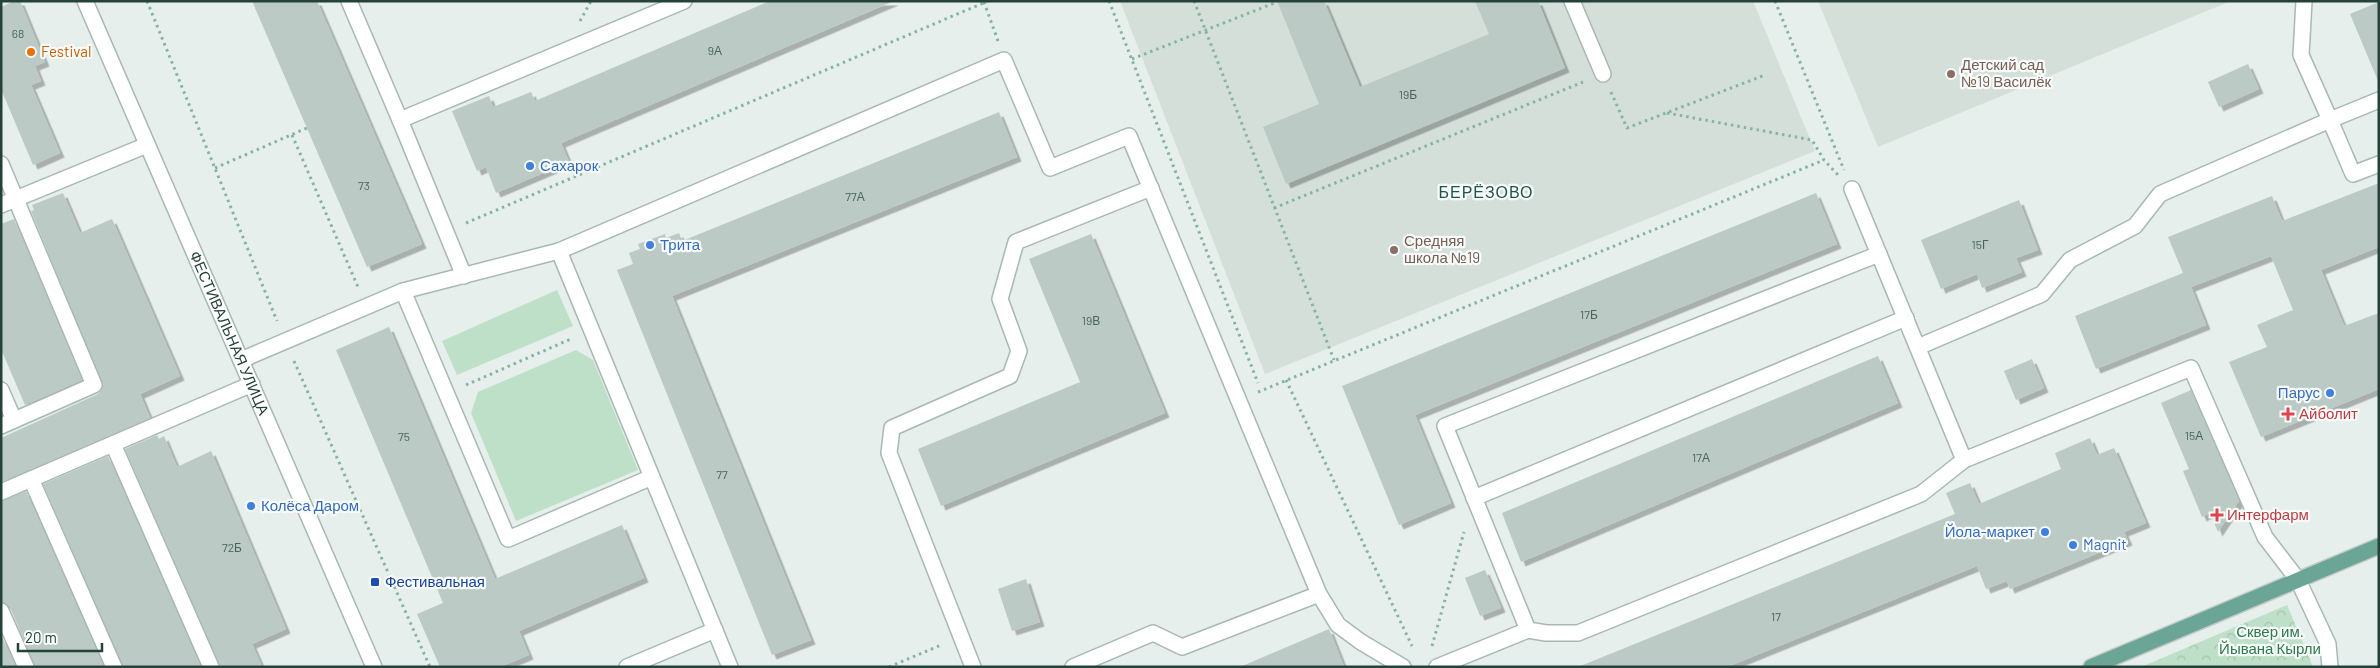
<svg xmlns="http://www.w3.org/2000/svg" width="2380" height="668" font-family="Barlow,sans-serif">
<defs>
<pattern id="park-crowns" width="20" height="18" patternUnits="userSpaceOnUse" patternTransform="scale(1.25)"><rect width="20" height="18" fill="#bfe0c8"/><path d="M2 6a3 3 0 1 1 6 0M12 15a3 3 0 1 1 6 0" fill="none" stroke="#a4c1ad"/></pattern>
<filter id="shadow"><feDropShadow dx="4.5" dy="4.5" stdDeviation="0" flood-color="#0004"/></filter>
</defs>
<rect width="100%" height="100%" fill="#e6efeb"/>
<g fill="#d4dfda">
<polygon points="1120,1 1753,1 1815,151 1265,374"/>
<polygon points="1818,1 2231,1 1878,147"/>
</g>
<g fill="#bfe0c8">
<polygon points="557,290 573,326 457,375 442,341"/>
<polygon points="576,350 593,360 638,470 516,521 471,413 478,392"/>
</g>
<polygon fill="url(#park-crowns)" points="2287,605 2313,667 2141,667"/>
<g fill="#bbcac4" filter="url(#shadow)">
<polygon points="14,1 20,1 45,62 35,66 41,81 31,85 60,153 33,165 1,89 1,7"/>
<polygon points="252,1 317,1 422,244 367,267"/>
<polygon points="770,1 894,1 561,143 569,162 496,193 486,167 477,171 452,111 489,96 493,107 531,92 535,101"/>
<polygon points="1277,1 1324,1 1360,87 1489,34 1475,1 1538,1 1565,68 1286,184 1263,127 1319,104"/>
<polygon points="2379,2 2379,80 2378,81 2350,14"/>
<polygon points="2248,64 2259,89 2219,107 2208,82"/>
<polygon points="999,112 1017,157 672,296 811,640 772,655 617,270 633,264 629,253 640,249 638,244 665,234 666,238 679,233 682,241"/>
<polygon points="2379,183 2379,247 2321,270 2344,326 2379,313 2379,389 2261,437 2229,362 2267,347 2257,325 2293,310 2271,256 2191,287 2206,325 2096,369 2075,316 2183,273 2168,237 2272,196 2282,221"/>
<polygon points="63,193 80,233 112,219 180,376 140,394 150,418 1,482 1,438 98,394 103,387 31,211 34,210 32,205"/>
<polygon points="1816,193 1837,244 1415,415 1451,503 1399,525 1342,386"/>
<polygon points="2019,200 2038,250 2016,258 2022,272 1982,288 1977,274 1941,289 1921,240"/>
<polygon points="14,219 82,380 25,405 1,349 1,224"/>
<polygon points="1091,234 1165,413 941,506 918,449 1080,382 1029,259"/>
<polygon points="389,327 495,579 622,525 644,578 519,631 529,655 500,667 440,667 417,614 443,603 336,350"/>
<polygon points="1878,356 1898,403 1521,562 1502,513"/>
<polygon points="2032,359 2044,388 2016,400 2004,371"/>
<polygon points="2191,390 2239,501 2218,532 2210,513 2202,517 2183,471 2189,469 2161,403"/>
<polygon points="157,435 159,439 164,436 177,467 211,451 286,629 252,644 262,667 220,667 125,449"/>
<polygon points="2090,438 2097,455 2114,448 2146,523 2124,532 2128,541 2010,589 2007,581 1986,589 1977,566 1727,667 1578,667 1955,514 1946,493 1970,483 1979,504 2061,469 2055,453"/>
<polygon points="108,456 201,667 123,667 43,484"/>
<polygon points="26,491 104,667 35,667 10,607 1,602 1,501"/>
<polygon points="1485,570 1501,608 1480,616 1465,578"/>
<polygon points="1026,579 1040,622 1012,631 998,589"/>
<polygon points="1329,629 1344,667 1240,667"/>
<polygon points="1,635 16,667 1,667"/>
</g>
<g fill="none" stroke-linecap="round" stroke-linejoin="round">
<defs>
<g id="service">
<polyline points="349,1 400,120"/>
<polyline points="1572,1 1603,74"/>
<polyline points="2304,1 2301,55 2330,120 2379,100"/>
<polyline points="1,164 94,385 1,426"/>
<polyline points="1852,189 1964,460"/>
<polyline points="1,205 147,145"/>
<polyline points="559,251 1004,60 1050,168 1129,136 1319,594 1338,625 1361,642 1403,667"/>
<polyline points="464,276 400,120 684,1"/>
<polyline points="1918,347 2042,294 2070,260 2135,226 2160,194 2330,120 2353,174 2379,164"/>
<polyline points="241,360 403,291"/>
<polyline points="1,390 14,420"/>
<polyline points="113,444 211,667"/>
<path d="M652,477L508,539L403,291L559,251C616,390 673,528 730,667"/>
<polyline points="31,479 114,667"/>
<polyline points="1,492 252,384"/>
<polyline points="1474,498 1906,318"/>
<polyline points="1,611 26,667"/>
<polyline points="1528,630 1445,426 1879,254"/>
<polyline points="627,667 715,630"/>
<polyline points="973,667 889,453 892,428 1010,376 1019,351 1000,299 1016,242 1151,188"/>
<polyline points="1073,667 1153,633 1182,647 1319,594"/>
<polyline points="1437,667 1528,630 1546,633 1578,633 1921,494 1964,460 2191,368 2265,537 2298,580 2328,644 2330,667"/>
</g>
<g id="tertiary">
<path id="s1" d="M85,1L374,667"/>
</g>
<polyline id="primary" points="2091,667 2379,546"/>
</defs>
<use href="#service" stroke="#a8b8b2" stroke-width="18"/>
<use href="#tertiary" stroke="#a8b8b2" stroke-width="18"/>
<use href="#primary" stroke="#c2cac8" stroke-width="18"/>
<g stroke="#86b3a5" stroke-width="3" stroke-dasharray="2.5 4" stroke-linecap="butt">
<polyline points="147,1 277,321"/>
<polyline points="1109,1 1258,383"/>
<polyline points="1194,1 1334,360"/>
<polyline points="1775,1 1844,170"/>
<polyline points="984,2 998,41"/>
<polyline points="580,21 591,1"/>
<polyline points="1132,59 1277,2"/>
<polyline points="1611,92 1627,128 1765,75"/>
<polyline points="1667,113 1812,140 1824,160 1838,175"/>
<polyline points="292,135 358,287"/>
<polyline points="215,168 307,128"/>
<polyline points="1274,208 1583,82"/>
<polyline points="466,223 988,1"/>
<polyline points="294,361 430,667"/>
<polyline points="1286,380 1412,646"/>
<polyline points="466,385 573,338"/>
<polyline points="1258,392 1824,160"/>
<polyline points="1432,646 1464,532"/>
<polyline points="889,667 941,645"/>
</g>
<use href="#service" stroke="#fff" stroke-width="15"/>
<use href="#tertiary" stroke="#fff" stroke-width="15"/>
<use href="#primary" stroke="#6aa596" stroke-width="15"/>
</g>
<circle fill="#e8710a" stroke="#f7fbf9" stroke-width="2" cx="31" cy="52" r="5"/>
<g fill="#8d6e63" stroke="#f7fbf9" stroke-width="2">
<circle cx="1951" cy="74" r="5"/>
<circle cx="1394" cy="250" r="5"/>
</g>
<g fill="#3f7fe0" stroke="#f7fbf9" stroke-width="2">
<circle cx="530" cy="166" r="5"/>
<circle cx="650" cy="245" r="5"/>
<circle cx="2330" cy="393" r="5"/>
<circle cx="251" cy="506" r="5"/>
<circle cx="2045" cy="532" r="5"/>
<circle cx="2073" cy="545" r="5"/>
</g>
<g fill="#e0444e" stroke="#f7fbf9" stroke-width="2">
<path d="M2285.5 406.5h5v5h5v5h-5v5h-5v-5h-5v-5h5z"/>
<path d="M2214.5 507.5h5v5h5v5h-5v5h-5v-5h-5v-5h5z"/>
</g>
<rect fill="#1a4fb4" stroke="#f7fbf9" stroke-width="2" x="370" y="577" width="10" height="10" rx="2.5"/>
<g text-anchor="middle" stroke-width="4.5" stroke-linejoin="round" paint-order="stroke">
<g font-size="12" fill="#4a645c">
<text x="18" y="38">68</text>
<text x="715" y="55">9А</text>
<text x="1408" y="99">19Б</text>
<text x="364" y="190">73</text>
<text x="855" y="201">77А</text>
<text x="1980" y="249">15Г</text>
<text x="1589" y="319">17Б</text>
<text x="1091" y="325">19В</text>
<text x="2194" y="440">15А</text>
<text x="404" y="441">75</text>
<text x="1701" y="462">17А</text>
<text x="722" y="479">77</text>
<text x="232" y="552">72Б</text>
<text x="1776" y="621">17</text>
</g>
<g font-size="15" fill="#c56008" stroke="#f7fbf9" text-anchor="start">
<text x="41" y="57">Festival</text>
</g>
<g font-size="15" fill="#785e54" stroke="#f7fbf9" text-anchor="start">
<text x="1961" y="70">Детский сад<tspan x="1961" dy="17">№19 Василёк</tspan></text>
<text x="1404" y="246">Средняя<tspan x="1404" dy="17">школа №19</tspan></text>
</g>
<g font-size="15" fill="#366cbe" stroke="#f7fbf9" text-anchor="start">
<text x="540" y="171">Сахарок</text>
<text x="660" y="250">Трита</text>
<text x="2320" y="398" text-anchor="end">Парус</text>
<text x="261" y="511">Колёса Даром</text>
<text x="2035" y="537" text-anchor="end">Йола-маркет</text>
<text x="2083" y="550">Magnit</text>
</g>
<g font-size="15" fill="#24423a" stroke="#f7fbf9">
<text dy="5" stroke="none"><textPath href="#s1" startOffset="362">ФЕСТИВАЛЬНАЯ УЛИЦА</textPath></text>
</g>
<g font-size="15" fill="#be3a42" stroke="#f7fbf9" text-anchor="start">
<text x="2299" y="419">Айболит</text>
<text x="2227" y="520">Интерфарм</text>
</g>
<g font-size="15" fill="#164399" stroke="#f7fbf9" text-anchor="start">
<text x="385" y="587">Фестивальная</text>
</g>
<g font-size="15" fill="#2d7a4b" stroke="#f7fbf9">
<text x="2270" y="637">Сквер им.<tspan x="2270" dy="17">Йывана Кырли</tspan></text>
</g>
<g font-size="16" letter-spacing="1" fill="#1f5548" stroke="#f7fbf9">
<text x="1486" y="198">БЕРЁЗОВО</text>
</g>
</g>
<rect width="2380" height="668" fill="none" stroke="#24423a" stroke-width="5"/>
<path d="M18 643v8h84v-8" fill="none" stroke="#24423a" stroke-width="2.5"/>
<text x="25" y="643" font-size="15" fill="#24423a" stroke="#f7fbf9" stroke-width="4" paint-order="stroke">20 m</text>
</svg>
